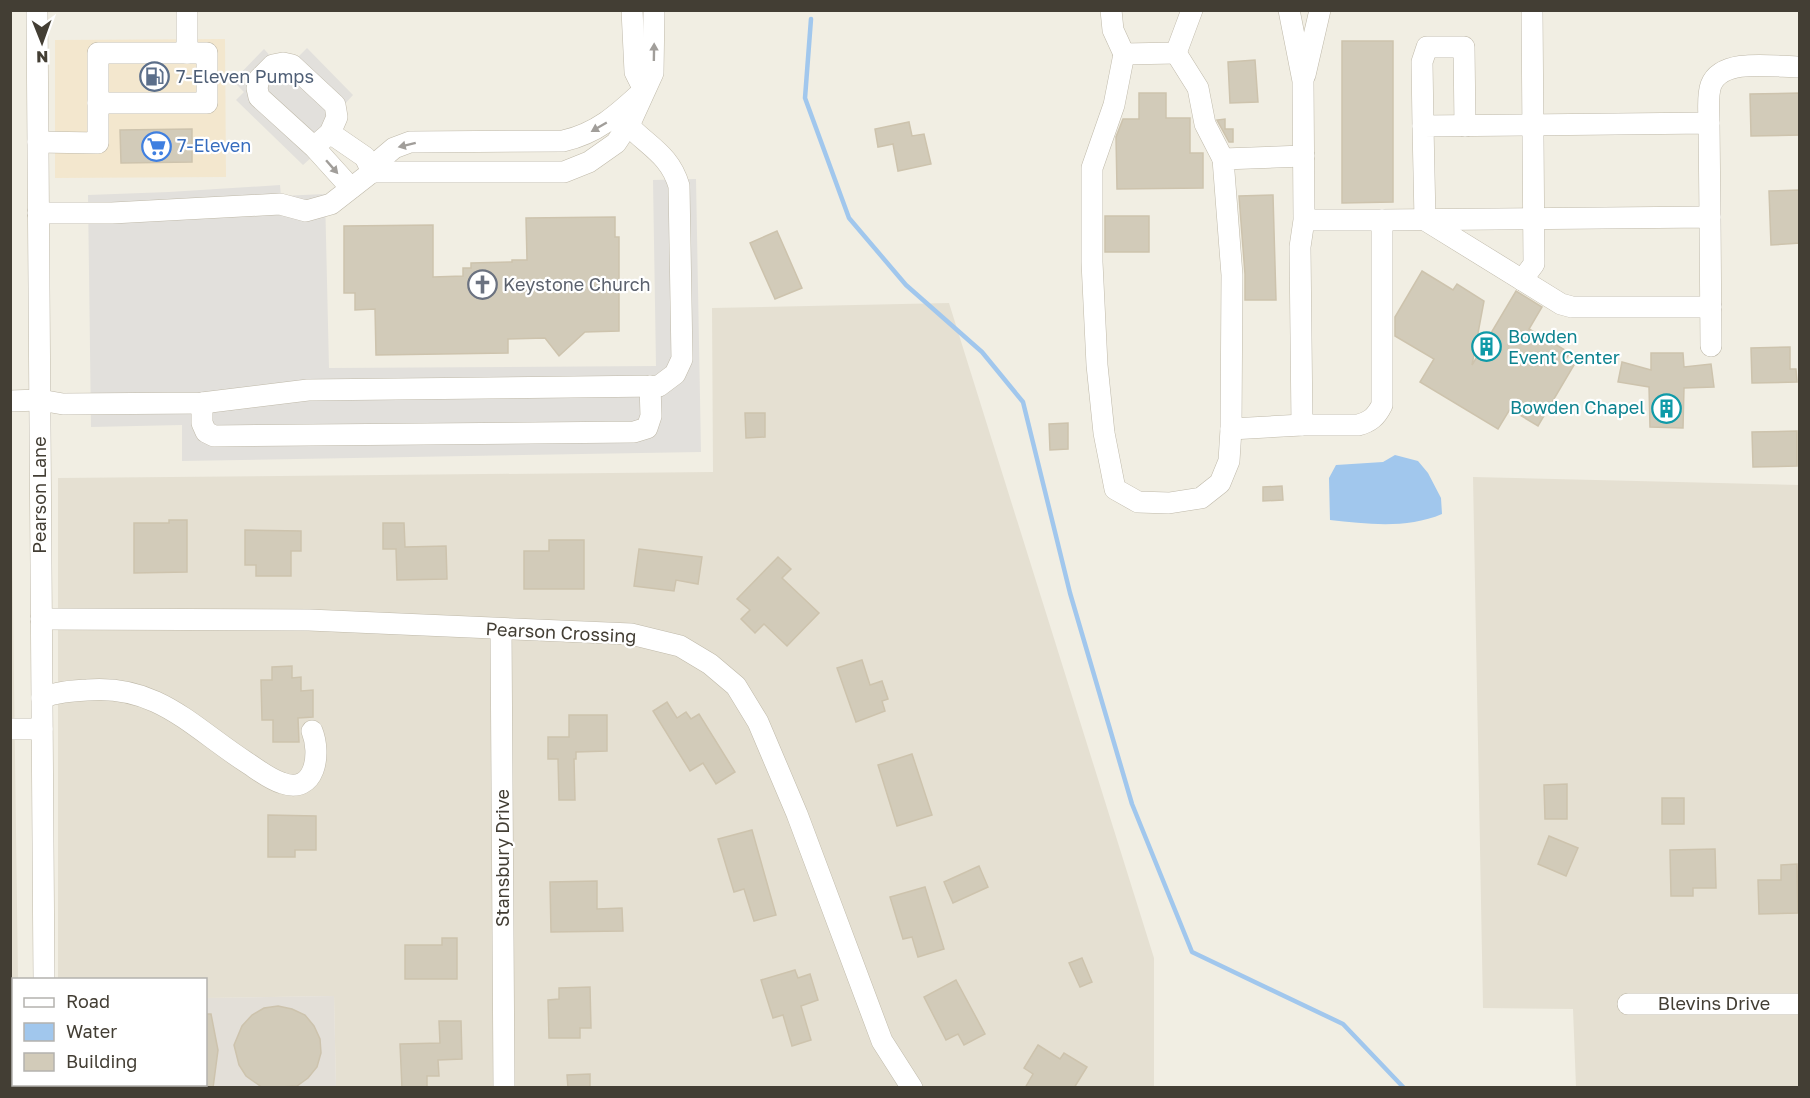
<svg xmlns="http://www.w3.org/2000/svg" width="1810" height="1098" font-family="'Golos Text',sans-serif">
<rect width="100%" height="100%" fill="#f1eee3"/>
<g fill="#e5e0d2">
<polygon points="949,303 1154,958 1154,1087 336,1087 334,996 206,998 206,980 58,979 58,478 713,472 712,308"/>
<polygon points="10,386 18,979 14,980 14,1084 19,1085 19,1088 10,1087"/>
<polygon points="1473,477 1799,485 1799,1087 1576,1087 1573,1009 1483,1008"/>
</g>
<polygon fill="#f3e7ce" points="225,39 226,177 55,178 55,40"/>
<polygon fill="#e3dfd8" points="334,996 336,1087 59,1088 59,1085 206,1084 206,998"/>
<g fill="#e2e0dc">
<polygon points="307,48 353,95 343,106 342,130 303,165 236,100 244,92 233,81 264,49 272,58 298,57"/>
<polygon points="696,179 701,452 182,461 182,425 91,427 88,195 169,192 280,185 281,196 325,194 329,368 656,366 653,180"/>
</g>
<path fill="#a1c7ed" d="M1395,455L1418,461L1428,473L1441,498L1442,514C1407,529 1367,524 1330,520L1329,478L1336,465L1383,462Z"/>
<g fill="none" stroke-linecap="round" stroke-linejoin="round">
<polyline stroke="#a1c7ed" stroke-width="4.5" points="811,19 805,98 849,218 906,285 982,352 1023,402 1070,593 1132,804 1192,952 1343,1024 1404,1088"/>
</g>
<g fill="#d2cbb9" stroke="#cdc3ad" stroke-width="1.5">
<polygon points="1342,41 1393,41 1393,202 1342,203"/>
<polygon points="1255,60 1258,102 1230,103 1228,62"/>
<polygon points="1139,93 1166,93 1166,118 1190,118 1190,153 1203,153 1203,188 1117,189 1116,137 1123,119 1139,119"/>
<polygon points="1800,93 1800,135 1751,136 1750,94"/>
<polygon points="1225,119 1225,129 1233,129 1233,142 1229,142 1217,120"/>
<polygon points="909,122 912,136 924,134 931,164 898,171 893,144 878,147 875,129"/>
<polygon points="192,129 192,162 121,163 120,130"/>
<polygon points="1800,190 1800,243 1771,245 1769,191"/>
<polygon points="1273,195 1276,300 1245,300 1245,274 1239,196"/>
<rect x="1105" y="216" width="44" height="36"/>
<polygon points="615,217 615,237 619,237 619,331 585,332 559,356 545,338 508,339 508,353 376,355 375,309 355,310 355,293 344,293 344,226 433,225 433,277 463,276 463,268 471,268 471,263 512,262 512,260 527,260 526,218"/>
<polygon points="777,231 802,288 775,299 750,243"/>
<polygon points="1422,271 1453,290 1457,284 1484,301 1472,365 1516,291 1542,307 1529,329 1570,353 1565,360 1574,365 1538,426 1510,409 1498,429 1420,382 1434,359 1395,336 1395,317"/>
<polygon points="1790,347 1790,369 1796,369 1797,382 1752,383 1751,348"/>
<polygon points="1651,353 1683,353 1684,367 1711,364 1714,387 1684,388 1683,428 1650,427 1649,387 1618,382 1622,362 1651,370"/>
<polygon points="745,413 765,413 765,437 746,438"/>
<polygon points="1068,423 1068,449 1050,450 1049,424"/>
<polygon points="1797,431 1797,466 1753,467 1752,432"/>
<polygon points="1282,486 1283,500 1263,501 1263,487"/>
<polygon points="169,520 187,520 187,572 134,573 134,523 169,523"/>
<polygon points="383,523 404,523 405,547 446,546 447,579 397,580 396,549 383,549"/>
<polygon points="245,530 301,531 301,551 291,551 291,576 256,576 256,565 245,565"/>
<polygon points="549,540 584,540 584,589 524,589 524,551 549,551"/>
<polygon points="639,549 702,557 698,584 676,580 674,591 634,586"/>
<polygon points="778,557 791,569 782,578 819,613 787,646 764,624 755,633 741,619 750,610 737,599"/>
<polygon points="862,660 870,685 882,681 888,699 882,701 885,711 856,722 837,668"/>
<polygon points="292,666 292,678 301,677 301,691 313,690 313,717 298,718 299,742 273,742 273,720 262,720 261,680 272,680 272,667"/>
<polygon points="667,702 677,718 686,712 691,719 699,714 735,772 716,784 703,763 690,771 653,711"/>
<polygon points="569,715 607,715 607,751 576,752 576,759 574,759 575,800 559,800 558,759 548,759 548,737 569,737"/>
<polygon points="912,754 932,815 897,826 878,765"/>
<polygon points="1567,784 1567,819 1545,819 1544,785"/>
<rect x="1662" y="798" width="22" height="26"/>
<polygon points="268,815 316,816 316,850 295,850 295,857 268,857"/>
<polygon points="752,830 776,915 754,921 744,889 734,892 718,839"/>
<polygon points="1549,836 1578,848 1566,876 1538,864"/>
<polygon points="1715,849 1716,888 1693,888 1693,896 1671,896 1670,850"/>
<polygon points="1797,864 1798,913 1759,914 1758,880 1781,880 1781,865"/>
<polygon points="979,866 988,887 953,903 944,882"/>
<polygon points="597,881 597,909 622,908 623,931 551,932 550,882"/>
<polygon points="925,887 944,949 918,957 912,937 903,939 890,897"/>
<polygon points="442,938 457,938 457,979 405,979 405,945 442,945"/>
<polygon points="1082,958 1092,982 1080,987 1069,963"/>
<polygon points="795,970 798,978 810,974 818,1000 801,1006 811,1040 792,1046 783,1015 773,1018 761,980"/>
<polygon points="956,980 985,1034 964,1045 958,1034 946,1040 924,997"/>
<polygon points="590,987 591,1028 580,1028 580,1038 549,1038 548,1000 559,999 559,988"/>
<polygon points="278,1006 292,1009 305,1015 314,1026 320,1039 321,1053 317,1067 308,1078 297,1086 263,1088 246,1076 239,1065 234,1045 242,1026 252,1015 264,1008"/>
<polygon points="206,1014 211,1014 218,1050 213,1088 206,1088"/>
<polygon points="439,1021 461,1021 462,1059 438,1060 439,1076 427,1076 427,1087 402,1088 400,1044 440,1043"/>
<polygon points="1038,1045 1060,1059 1064,1053 1087,1067 1074,1088 1025,1088 1033,1074 1024,1068"/>
<polygon points="590,1074 590,1088 568,1088 567,1075"/>
</g>
<g fill="none" stroke-linecap="round" stroke-linejoin="round">
<defs>
<g id="minor">
<polyline points="37,10 44,980"/>
<polyline points="632,10 635,72 644,90"/>
<polyline points="1111,10 1113,30 1124,54 1176,53 1192,10"/>
<path d="M1289,10L1303,81L1304,220L1300,247L1302,425H1358C1370,422 1376,417 1382,405V220H1304"/>
<polyline points="1176,53 1198,88 1205,124 1223,159"/>
<polyline points="1124,54 1114,105 1092,168 1092,262 1097,365 1104,433 1115,489 1138,502 1169,503 1201,498 1220,483 1229,461 1231,429"/>
<polyline points="1305,75 1320,10"/>
<polyline points="98,103 98,53 187,53"/>
<path d="M1709,123C1709,110 1707,96 1711,85C1722,57 1775,67 1800,67"/>
<polyline points="1423,126 1422,62 1427,47 1464,47 1465,126"/>
<polyline points="330,133 365,157 372,172"/>
<polyline points="38,142 98,143 98,103 207,103 207,53 187,53 187,10"/>
<polyline points="314,147 330,133 337,117 335,105 292,65 283,63 273,65 259,79 257,88 259,97 314,147 351,188"/>
<polyline points="372,172 564,172 589,162 616,143 632,119 653,73 654,10"/>
<path d="M38,213H112L280,204L306,211L331,204L372,172L381,159L394,148L410,142L563,141C598,133 618,114 644,90"/>
<polyline points="1710,217 1709,123 1423,126 1425,220 1561,304 1572,307 1711,307"/>
<polyline points="1382,220 1710,217 1711,346"/>
<polyline points="1522,280 1534,264 1532,10"/>
<path d="M10,401L40,400L63,404L202,403L308,390L659,386L675,374L682,359L679,186C670,155 649,147 628,125"/>
<polyline points="202,403 202,423 206,432 214,436 634,432 647,428 651,416 650,386"/>
<polyline points="1302,425 1231,429 1232,275 1223,159 1304,156"/>
<polyline points="41,619 309,620 631,634 680,646 710,664 736,686 758,722 797,814 882,1041 912,1088"/>
<polyline points="501,629 504,1088"/>
<path d="M42,698C56,692 71,691 87,690C157,684 192,727 246,762C257,769 269,779 282,783C316,795 321,753 312,731"/>
<polyline points="10,729 42,729"/>
<polyline points="1628,1004 1800,1004"/>
<polyline points="44,1084 44,1088"/>
</g>
</defs>
<use href="#minor" stroke="#bfb9a9" stroke-width="22"/>
<use href="#minor" stroke="#fff" stroke-width="21"/>
</g>
<defs><path id="oneway-solid" d="M-6-.8H1V-3.2L6.5 0L1 3.2V.8H-6Z" transform="scale(1.5)"/></defs>
<g fill="#a19e9a">
<use href="#oneway-solid" transform="translate(654 52) rotate(-89)"/>
<use href="#oneway-solid" transform="translate(599 127) rotate(150)"/>
<use href="#oneway-solid" transform="translate(407 145) rotate(166)"/>
<use href="#oneway-solid" transform="translate(332 167) rotate(49)"/>
</g>
<defs>
<symbol id="fuel-ring" viewBox="-11 -11 22 22"><circle r="9.5" fill="#fff" stroke="#5c6f8a" stroke-width="1.5"/><path d="M-5.5-6h7V0h2V4h1.3V-2.5L3-4.5l.8-.8L6-3V5H2.5V1h-1V6h-7ZM-4.2-4.7v3.2H.2V-4.7Z" fill="#5c6f8a"/></symbol>
<symbol id="supermarket-ring" viewBox="-11 -11 22 22"><circle r="9.5" fill="#fff" stroke="#3f7fe0" stroke-width="1.5"/><path d="M-6-5.5h2.5l.6 2H6L4.5 2H-2.5L-4.4-4H-6ZM-1.5 3.2a1.3 1.3 0 1 0 .1 0ZM3 3.2a1.3 1.3 0 1 0 .1 0Z" fill="#3f7fe0"/></symbol>
<symbol id="church-ring" viewBox="-11 -11 22 22"><circle r="9.5" fill="#fff" stroke="#6b7280" stroke-width="1.5"/><path d="M-1.2-6h2.4v3.5h3.3v2.4h-3.3V6h-2.4V-.1h-3.3v-2.4h3.3Z" fill="#6b7280"/></symbol>
<symbol id="building-ring" viewBox="-11 -11 22 22"><circle r="9.5" fill="#fff" stroke="#0f9aa8" stroke-width="1.5"/><path d="M-4-6H4V6H1V3H-1V6H-4ZM-2.5-4.3h1.7v1.8h-1.7ZM.8-4.3h1.7v1.8H.8ZM-2.5-1h1.7V.8h-1.7ZM.8-1h1.7V.8H.8Z" fill="#0f9aa8"/></symbol>
</defs>
<g fill-rule="evenodd">
<use href="#fuel-ring" x="138" y="60" width="33" height="33"/>
<use href="#supermarket-ring" x="140" y="130" width="33" height="33"/>
<use href="#church-ring" x="466" y="268" width="33" height="33"/>
<use href="#building-ring" x="1470" y="330" width="33" height="33"/>
<use href="#building-ring" x="1650" y="392" width="33" height="33"/>
</g>
<g text-anchor="middle" stroke-width="4.5" stroke-linejoin="round" paint-order="stroke">
<g font-size="18" fill="#4e5e75" stroke="#fff" text-anchor="start">
<text x="176" y="83">7-Eleven Pumps</text>
</g>
<g font-size="18" fill="#366cbe" stroke="#fff" text-anchor="start">
<text x="177" y="152">7-Eleven</text>
</g>
<g font-size="18" fill="#5b616d" stroke="#fff" text-anchor="start">
<text x="503" y="291">Keystone Church</text>
</g>
<g font-size="18" fill="#0d838f" stroke="#fff" text-anchor="start">
<text x="1508" y="343">Bowden<tspan x="1508" dy="21">Event Center</tspan></text>
<text x="1645" y="414" text-anchor="end">Bowden Chapel</text>
</g>
<g font-size="18" fill="#433e34" stroke="#fff">
<text transform="translate(40 495) rotate(-90)" y="6">Pearson Lane</text>
<text transform="translate(561 633) rotate(3)" y="6">Pearson Crossing</text>
<text transform="translate(503 858) rotate(-90)" y="6">Stansbury Drive</text>
<text x="1714" y="1010">Blevins Drive</text>
</g>
</g>
<rect width="1810" height="1098" fill="none" stroke="#433e34" stroke-width="24"/>
<rect x="12" y="978" width="195" height="108" fill="#ffffff" stroke="#b4b2ae" stroke-width="1.5"/>
<rect x="24" y="998" width="30" height="9" fill="#ffffff" stroke="#b4b2ae" stroke-width="1.5"/>
<text x="66" y="1008" font-size="18" fill="#433e34">Road</text>
<rect x="24" y="1023" width="30" height="18" fill="#a1c7ed" stroke="#b4b2ae" stroke-width="1.5"/>
<text x="66" y="1038" font-size="18" fill="#433e34">Water</text>
<rect x="24" y="1053" width="30" height="18" fill="#d2cbb9" stroke="#b4b2ae" stroke-width="1.5"/>
<text x="66" y="1068" font-size="18" fill="#433e34">Building</text>
<g transform="translate(42 42) rotate(179)" stroke="#ffffff" stroke-width="4.5" paint-order="stroke">
<path d="M0-4.5L10 22L0 15L-10 22Z" fill="#433e34"/>
<text y="-9" font-size="16" font-weight="bold" text-anchor="middle" fill="#433e34">N</text>
</g>
</svg>
